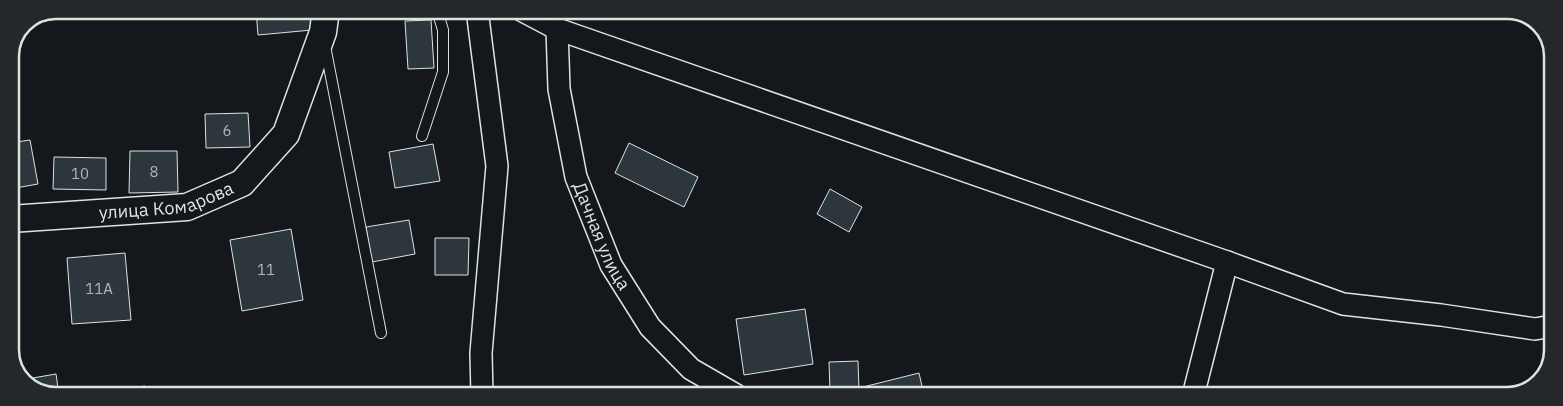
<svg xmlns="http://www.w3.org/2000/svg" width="1563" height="406" font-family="'IBM Plex Sans',sans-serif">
<rect width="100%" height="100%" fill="#14181c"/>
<g fill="#2c363c" stroke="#d8e6dc">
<polygon points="256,10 310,10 312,30 258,35"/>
<polygon points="431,20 434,68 408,69 405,21"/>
<polygon points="248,113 250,147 206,148 205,114"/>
<polygon points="30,140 38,184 10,189 10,143"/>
<polygon points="629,143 698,177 684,207 615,173"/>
<polygon points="433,144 440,181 395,188 389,152"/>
<polygon points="130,151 177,151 178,192 129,193"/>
<polygon points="54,157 106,158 106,190 53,189"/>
<polygon points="830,189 862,207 849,232 817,214"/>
<polygon points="409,220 415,254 372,262 366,227"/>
<polygon points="291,229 303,300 242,311 230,240"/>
<polygon points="435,238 469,238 468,275 435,275"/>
<polygon points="125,253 131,320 72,324 67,258"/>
<polygon points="805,309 813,364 744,375 736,319"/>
<polygon points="858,361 859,390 830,391 829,362"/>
<polygon points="919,373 924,395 865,395 863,387"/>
<polygon points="56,374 59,395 44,395 21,380"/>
<polygon points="145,386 146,395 96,395 96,393"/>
<polygon points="367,388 403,395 366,395"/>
</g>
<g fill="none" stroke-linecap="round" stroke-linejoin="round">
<defs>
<g id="service">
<polyline points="325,46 381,333"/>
<polyline points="422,136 443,72 443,30 437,10"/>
</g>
<g id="minor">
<polyline points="477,10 497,166 481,353 482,395"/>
<polyline points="521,10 557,29 1227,262 1343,304 1441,315 1535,329 1552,326"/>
<path id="s1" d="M557,29L559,89L576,177L611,265L650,327L691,369L736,395"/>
<polyline points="1193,396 1227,262"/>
</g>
<g id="tertiary">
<path id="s2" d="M10,219L187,207L242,183L286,134L323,32L326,10"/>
</g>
</defs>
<use href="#service" stroke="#d8e6dc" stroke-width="12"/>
<use href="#minor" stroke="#d8e6dc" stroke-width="24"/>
<use href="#tertiary" stroke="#d8e6dc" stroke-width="29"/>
<use href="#service" stroke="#14181c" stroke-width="10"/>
<use href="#minor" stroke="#14181c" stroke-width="21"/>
<use href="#tertiary" stroke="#14181c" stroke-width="26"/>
</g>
<g text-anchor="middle" stroke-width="4" stroke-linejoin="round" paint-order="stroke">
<g font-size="15" fill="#adbab4">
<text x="227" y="136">6</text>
<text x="154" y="177">8</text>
<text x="80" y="179">10</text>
<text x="266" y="275">11</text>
<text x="99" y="294">11А</text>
</g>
<g font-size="18" fill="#d8e6dc" stroke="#14181c">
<text dy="6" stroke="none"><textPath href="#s2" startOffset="158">улица Комарова</textPath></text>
<text dy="6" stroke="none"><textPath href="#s1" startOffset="214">Дачная улица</textPath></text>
</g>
</g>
<path d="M0 0H1563V406H0ZM56 19H1507A37 37 0 0 1 1544 56V350A37 37 0 0 1 1507 387H56A37 37 0 0 1 19 350V56A37 37 0 0 1 56 19Z" fill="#24282b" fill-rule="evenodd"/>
<path fill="none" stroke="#d8e6dc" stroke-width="2.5" d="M56 19H1507A37 37 0 0 1 1544 56V350A37 37 0 0 1 1507 387H56A37 37 0 0 1 19 350V56A37 37 0 0 1 56 19Z"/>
</svg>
